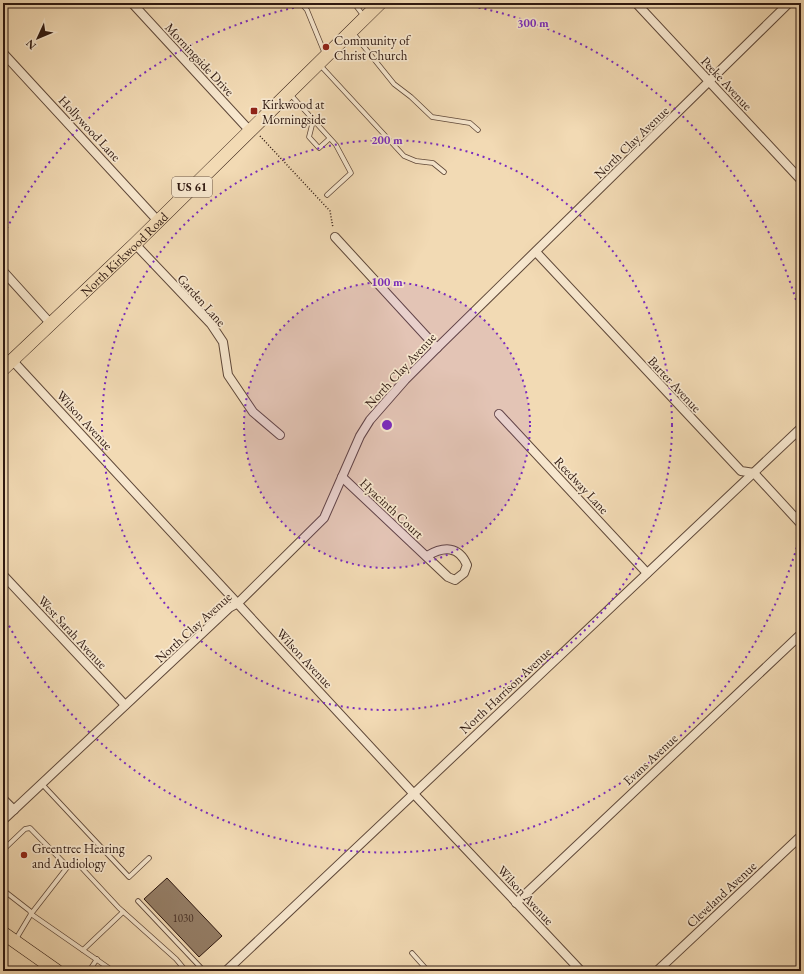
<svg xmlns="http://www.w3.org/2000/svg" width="804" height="974" font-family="'EB Garamond',serif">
<rect width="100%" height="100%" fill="#f2dab4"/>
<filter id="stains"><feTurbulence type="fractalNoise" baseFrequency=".005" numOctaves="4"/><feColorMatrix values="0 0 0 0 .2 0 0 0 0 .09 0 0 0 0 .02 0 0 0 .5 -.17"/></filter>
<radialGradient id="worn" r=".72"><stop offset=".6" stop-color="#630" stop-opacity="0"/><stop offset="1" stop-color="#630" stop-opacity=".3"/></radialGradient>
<polygon fill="#947d65" stroke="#2e1810" points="167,878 222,936 199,957 144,899"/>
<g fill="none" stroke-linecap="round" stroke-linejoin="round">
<defs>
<g id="service">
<polyline points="301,3 307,10 325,54"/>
<polyline points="354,3 363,15"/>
<polyline points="353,33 394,84 411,97 432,117 470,123 478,130"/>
<polyline points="320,65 404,156 416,161 433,163 444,172"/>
<polyline points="290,94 336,145 351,173 327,195"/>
<polyline points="313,121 309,137 319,148 329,139"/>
<polyline points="42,784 129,877 149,858"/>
<polyline points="3,850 25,829 30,828 65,864 80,866 119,908 176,959 186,971"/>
<polyline points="69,865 31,914 113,971"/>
<polyline points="3,890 30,911 31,914 16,939"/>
<polyline points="138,901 204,971"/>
<polyline points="83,950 123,912"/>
<polyline points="412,953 428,971"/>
<polyline points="89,971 97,959"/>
</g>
<g id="minor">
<polyline points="132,3 250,131"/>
<polyline points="636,3 801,180"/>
<polyline points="3,53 158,221"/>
<polyline points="335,237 437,348"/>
<polyline points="135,244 211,324 223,342 228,375 253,412 280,435"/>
<polyline points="536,252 741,471 754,473 801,524"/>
<polyline points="3,271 51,324"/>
<polyline points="12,360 413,793 581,971"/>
<polyline points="499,414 647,573"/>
<path d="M342,477L448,577L455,580L464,573L467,565C459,546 444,546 427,556"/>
<polyline points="3,575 125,705"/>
<polyline points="3,799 14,810"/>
<polyline points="3,820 229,608 238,603 324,518 360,436 370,420 405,380 437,348 789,3"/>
<polyline points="516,903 801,634"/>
<polyline points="226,971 801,428"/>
<polyline points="657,971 801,836"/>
</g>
<g id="primary">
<path id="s1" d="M3,369L135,244L380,3"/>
<polyline points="3,933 57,971"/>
</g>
</defs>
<use href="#service" stroke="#5f4839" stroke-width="5.5"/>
<use href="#minor" stroke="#5f4839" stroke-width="10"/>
<use href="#primary" stroke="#2e1810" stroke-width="14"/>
<polyline stroke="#2e1810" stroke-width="1.5" stroke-dasharray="1 2" stroke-linecap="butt" points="260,136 330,211 333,228"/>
<use href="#service" stroke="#f7e7ce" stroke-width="4"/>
<use href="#minor" stroke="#f7e7ce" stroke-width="8"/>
<use href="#primary" stroke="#f2dab4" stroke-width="13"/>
</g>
<circle cx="387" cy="425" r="143" fill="#7b2cbf" fill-opacity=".12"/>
<g fill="none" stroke="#7b2cbf" stroke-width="2" stroke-dasharray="2 4">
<circle cx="387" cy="425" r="143"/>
<circle cx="387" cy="425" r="285"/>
<path d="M800 536A428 428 0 0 1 4 616M4 234A428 428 0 0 1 313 4M461 4A428 428 0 0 1 800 314"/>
</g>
<g fill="#8f2418" stroke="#f7e7ce" stroke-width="1.5">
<circle cx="326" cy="47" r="4"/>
<rect x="250" y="107" width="8" height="8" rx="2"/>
<circle cx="24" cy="855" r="4"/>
</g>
<g text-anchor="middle" stroke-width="3.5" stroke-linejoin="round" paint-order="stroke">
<g font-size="11" fill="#483125">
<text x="183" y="922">1030</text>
</g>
<rect fill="#f7e7ce" stroke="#6a5649" stroke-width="1" x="172" y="177" width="40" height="20" rx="3"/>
<g font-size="12" font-weight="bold" fill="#2e1810">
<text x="192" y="191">US 61</text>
</g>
<g font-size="13" fill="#2e1810" stroke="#f7e7ce" text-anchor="start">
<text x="334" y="45">Community of<tspan x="334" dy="15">Christ Church</tspan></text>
<text x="262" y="109">Kirkwood at<tspan x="262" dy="15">Morningside</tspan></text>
<text x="32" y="853">Greentree Hearing<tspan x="32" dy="15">and Audiology</tspan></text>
</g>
<g font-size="13" fill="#2e1810" stroke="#f7e7ce">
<text transform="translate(200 59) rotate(47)" y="5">Morningside Drive</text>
<text transform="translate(727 83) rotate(47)" y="5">Peeke Avenue</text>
<text transform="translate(90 128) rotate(47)" y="5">Hollywood Lane</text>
<text transform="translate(631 142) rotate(-44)" y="5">North Clay Avenue</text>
<text dy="5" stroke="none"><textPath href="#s1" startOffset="167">North Kirkwood Road</textPath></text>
<text transform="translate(202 300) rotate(48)" y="5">Garden Lane</text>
<text transform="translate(400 370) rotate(-47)" y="5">North Clay Avenue</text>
<text transform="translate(675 384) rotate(47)" y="5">Barter Avenue</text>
<text transform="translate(85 420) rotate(47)" y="5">Wilson Avenue</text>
<text transform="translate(582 485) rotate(47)" y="5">Reedway Lane</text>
<text transform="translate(392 508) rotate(43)" y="5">Hyacinth Court</text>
<text transform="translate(193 627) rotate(-42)" y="5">North Clay Avenue</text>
<text transform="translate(73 632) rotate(47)" y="5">West Sarah Avenue</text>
<text transform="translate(305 658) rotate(47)" y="5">Wilson Avenue</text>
<text transform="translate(505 690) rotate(-43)" y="5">North Harrison Avenue</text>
<text transform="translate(650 759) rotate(-43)" y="5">Evans Avenue</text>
<text transform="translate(721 894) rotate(-43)" y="5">Cleveland Avenue</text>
<text transform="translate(526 895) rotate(47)" y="5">Wilson Avenue</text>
</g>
</g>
<circle cx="387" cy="425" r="6" fill="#7b2cbf" stroke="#f7e7ce" stroke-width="2"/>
<g font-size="12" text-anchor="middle" font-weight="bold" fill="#7b2cbf" stroke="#f7e7ce" stroke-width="3.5" stroke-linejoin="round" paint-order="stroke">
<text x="533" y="27">300 m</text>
<text x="387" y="144">200 m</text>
<text x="387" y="286">100 m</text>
</g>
<rect width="804" height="974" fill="none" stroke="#f2dab4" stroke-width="16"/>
<rect x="4" y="4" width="796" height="966" fill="none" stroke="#2e1810" stroke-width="2"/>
<rect x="8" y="8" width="788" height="958" fill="none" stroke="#2e1810"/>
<g transform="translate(38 38) rotate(226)" stroke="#f7e7ce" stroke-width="3" paint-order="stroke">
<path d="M0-3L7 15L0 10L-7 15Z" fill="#2e1810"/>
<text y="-6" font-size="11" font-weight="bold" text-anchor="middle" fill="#2e1810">N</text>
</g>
<rect width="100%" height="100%" filter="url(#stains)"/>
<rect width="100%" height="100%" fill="url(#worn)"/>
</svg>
